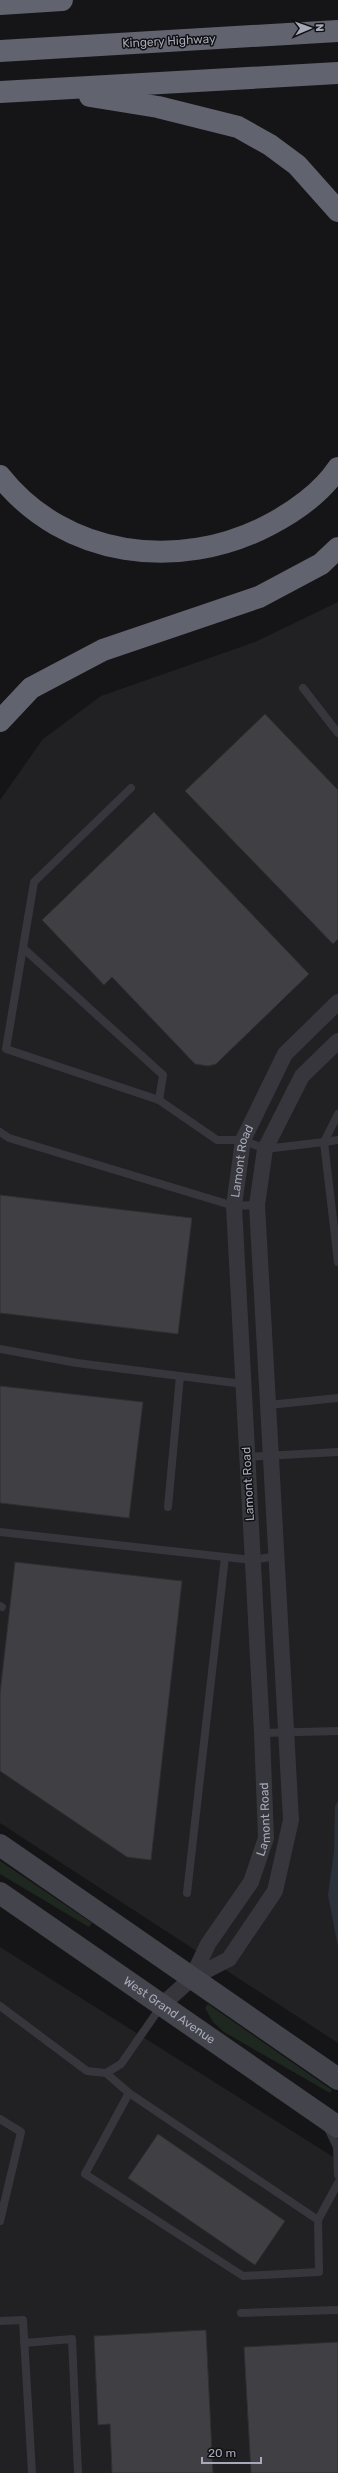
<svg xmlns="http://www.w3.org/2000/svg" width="338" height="2473" font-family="Rubik,sans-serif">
<rect width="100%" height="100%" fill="#151517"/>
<g fill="#212124">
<polygon points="338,602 338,2043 0,1823 0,800 43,739 101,696 255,642"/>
<polygon points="0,1947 338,2160 338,2473 0,2473"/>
</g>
<g fill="#1f2721">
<polygon points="0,1861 92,1923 89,1927 0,1874"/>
<polygon points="208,2004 332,2090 330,2093 224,2032 213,2022 205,2008"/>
</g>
<polygon fill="#2a323c" points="338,1801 338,1947 328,1895 334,1852 335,1806"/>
<g fill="#3f3f44" stroke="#2f2f33">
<polygon points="265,714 338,790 338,939 333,944 185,791"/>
<polygon points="154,812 309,974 216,1064 208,1066 195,1064 112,977 104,985 42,920"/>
<polygon points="0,1195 192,1218 178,1334 0,1313"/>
<polygon points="0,1386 143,1402 129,1518 0,1503"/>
<polygon points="15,1562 182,1581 151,1860 127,1857 0,1771 0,1693"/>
<polygon points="158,2134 285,2221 255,2265 128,2178"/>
<polygon points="206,2330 213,2473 112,2473 110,2424 98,2425 94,2336"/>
<polygon points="338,2342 338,2473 251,2473 244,2347"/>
</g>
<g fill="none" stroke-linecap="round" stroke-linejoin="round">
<g stroke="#36363c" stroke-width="8">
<polyline points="303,688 338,733"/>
<polyline points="131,788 34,882 6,1049 159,1100 217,1140 243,1140 265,1149 324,1142 338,1262"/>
<polyline points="23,948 163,1075 159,1100"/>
<polyline points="0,1132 9,1138 234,1206 257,1205"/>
<polyline points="324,1142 338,1114"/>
<polyline points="324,1142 338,1140"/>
<polyline points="0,1349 77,1363 243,1384"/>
<polyline points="268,1405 338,1398"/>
<polyline points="247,1457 338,1452"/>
<polyline points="168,1507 180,1376"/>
<polyline points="0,1532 252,1560 277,1556"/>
<polyline points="0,1606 2,1607"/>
<polyline points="262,1733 338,1731"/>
<polyline points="187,1893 225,1557"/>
<polyline points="0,2006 87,2071 106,2073 129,2093 85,2174 243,2276 319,2272 318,2220 338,2183"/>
<polyline points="106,2073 121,2064 162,2005"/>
<polyline points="129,2093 318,2220"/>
<polyline points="0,2119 21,2132 0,2221"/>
<polyline points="328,2128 337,2147 338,2175"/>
<polyline points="241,2313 338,2310"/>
<polyline points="0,2321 23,2320 32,2473"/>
<polyline points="24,2343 72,2339 78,2473"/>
</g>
<g stroke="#36363c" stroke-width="16">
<path id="s1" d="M192,1978L208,1944L251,1882L266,1838L262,1733L234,1206L243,1140L285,1054L338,1002"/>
<polyline points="162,2005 192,1978 229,1959 275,1891 291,1820 257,1205 265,1149 302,1076 338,1041"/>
</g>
<g stroke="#43444c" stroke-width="22">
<polyline points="0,1845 338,2079"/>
<path id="s2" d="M0,1893L338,2127"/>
</g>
<g stroke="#61636e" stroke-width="22">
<polyline points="0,4 62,0"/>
<polyline points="0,51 338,31"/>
<polyline points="0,92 338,73"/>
<polyline points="90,96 158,107 238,127 270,145 297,165 338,211"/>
<path d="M0,476C65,558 179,572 269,525C294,512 322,492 338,468"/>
<polyline points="0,721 31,688 103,650 259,597 321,564 338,548"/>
</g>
</g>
<g text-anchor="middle" stroke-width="3" stroke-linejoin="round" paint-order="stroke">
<g font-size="12" fill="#a6a9b8" stroke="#101012">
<text transform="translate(169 41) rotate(-3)" y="4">Kingery Highway</text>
<text dy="4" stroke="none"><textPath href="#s1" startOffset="838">Lamont Road</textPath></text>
<text transform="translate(248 1484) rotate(-93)" y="4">Lamont Road</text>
<text dy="4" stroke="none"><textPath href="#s1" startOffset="178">Lamont Road</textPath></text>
<text dy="4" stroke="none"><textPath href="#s2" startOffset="206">West Grand Avenue</textPath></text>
</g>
</g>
<g transform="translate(310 28) rotate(88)" stroke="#101012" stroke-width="3" paint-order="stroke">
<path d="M0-3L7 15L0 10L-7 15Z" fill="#a6a9b8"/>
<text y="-6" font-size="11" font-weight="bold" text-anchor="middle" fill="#a6a9b8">N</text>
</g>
<path d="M202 2457v6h59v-6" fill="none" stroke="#a6a9b8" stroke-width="2"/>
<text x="208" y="2457" font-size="12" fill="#a6a9b8" stroke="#101012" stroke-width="3" paint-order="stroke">20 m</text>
</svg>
